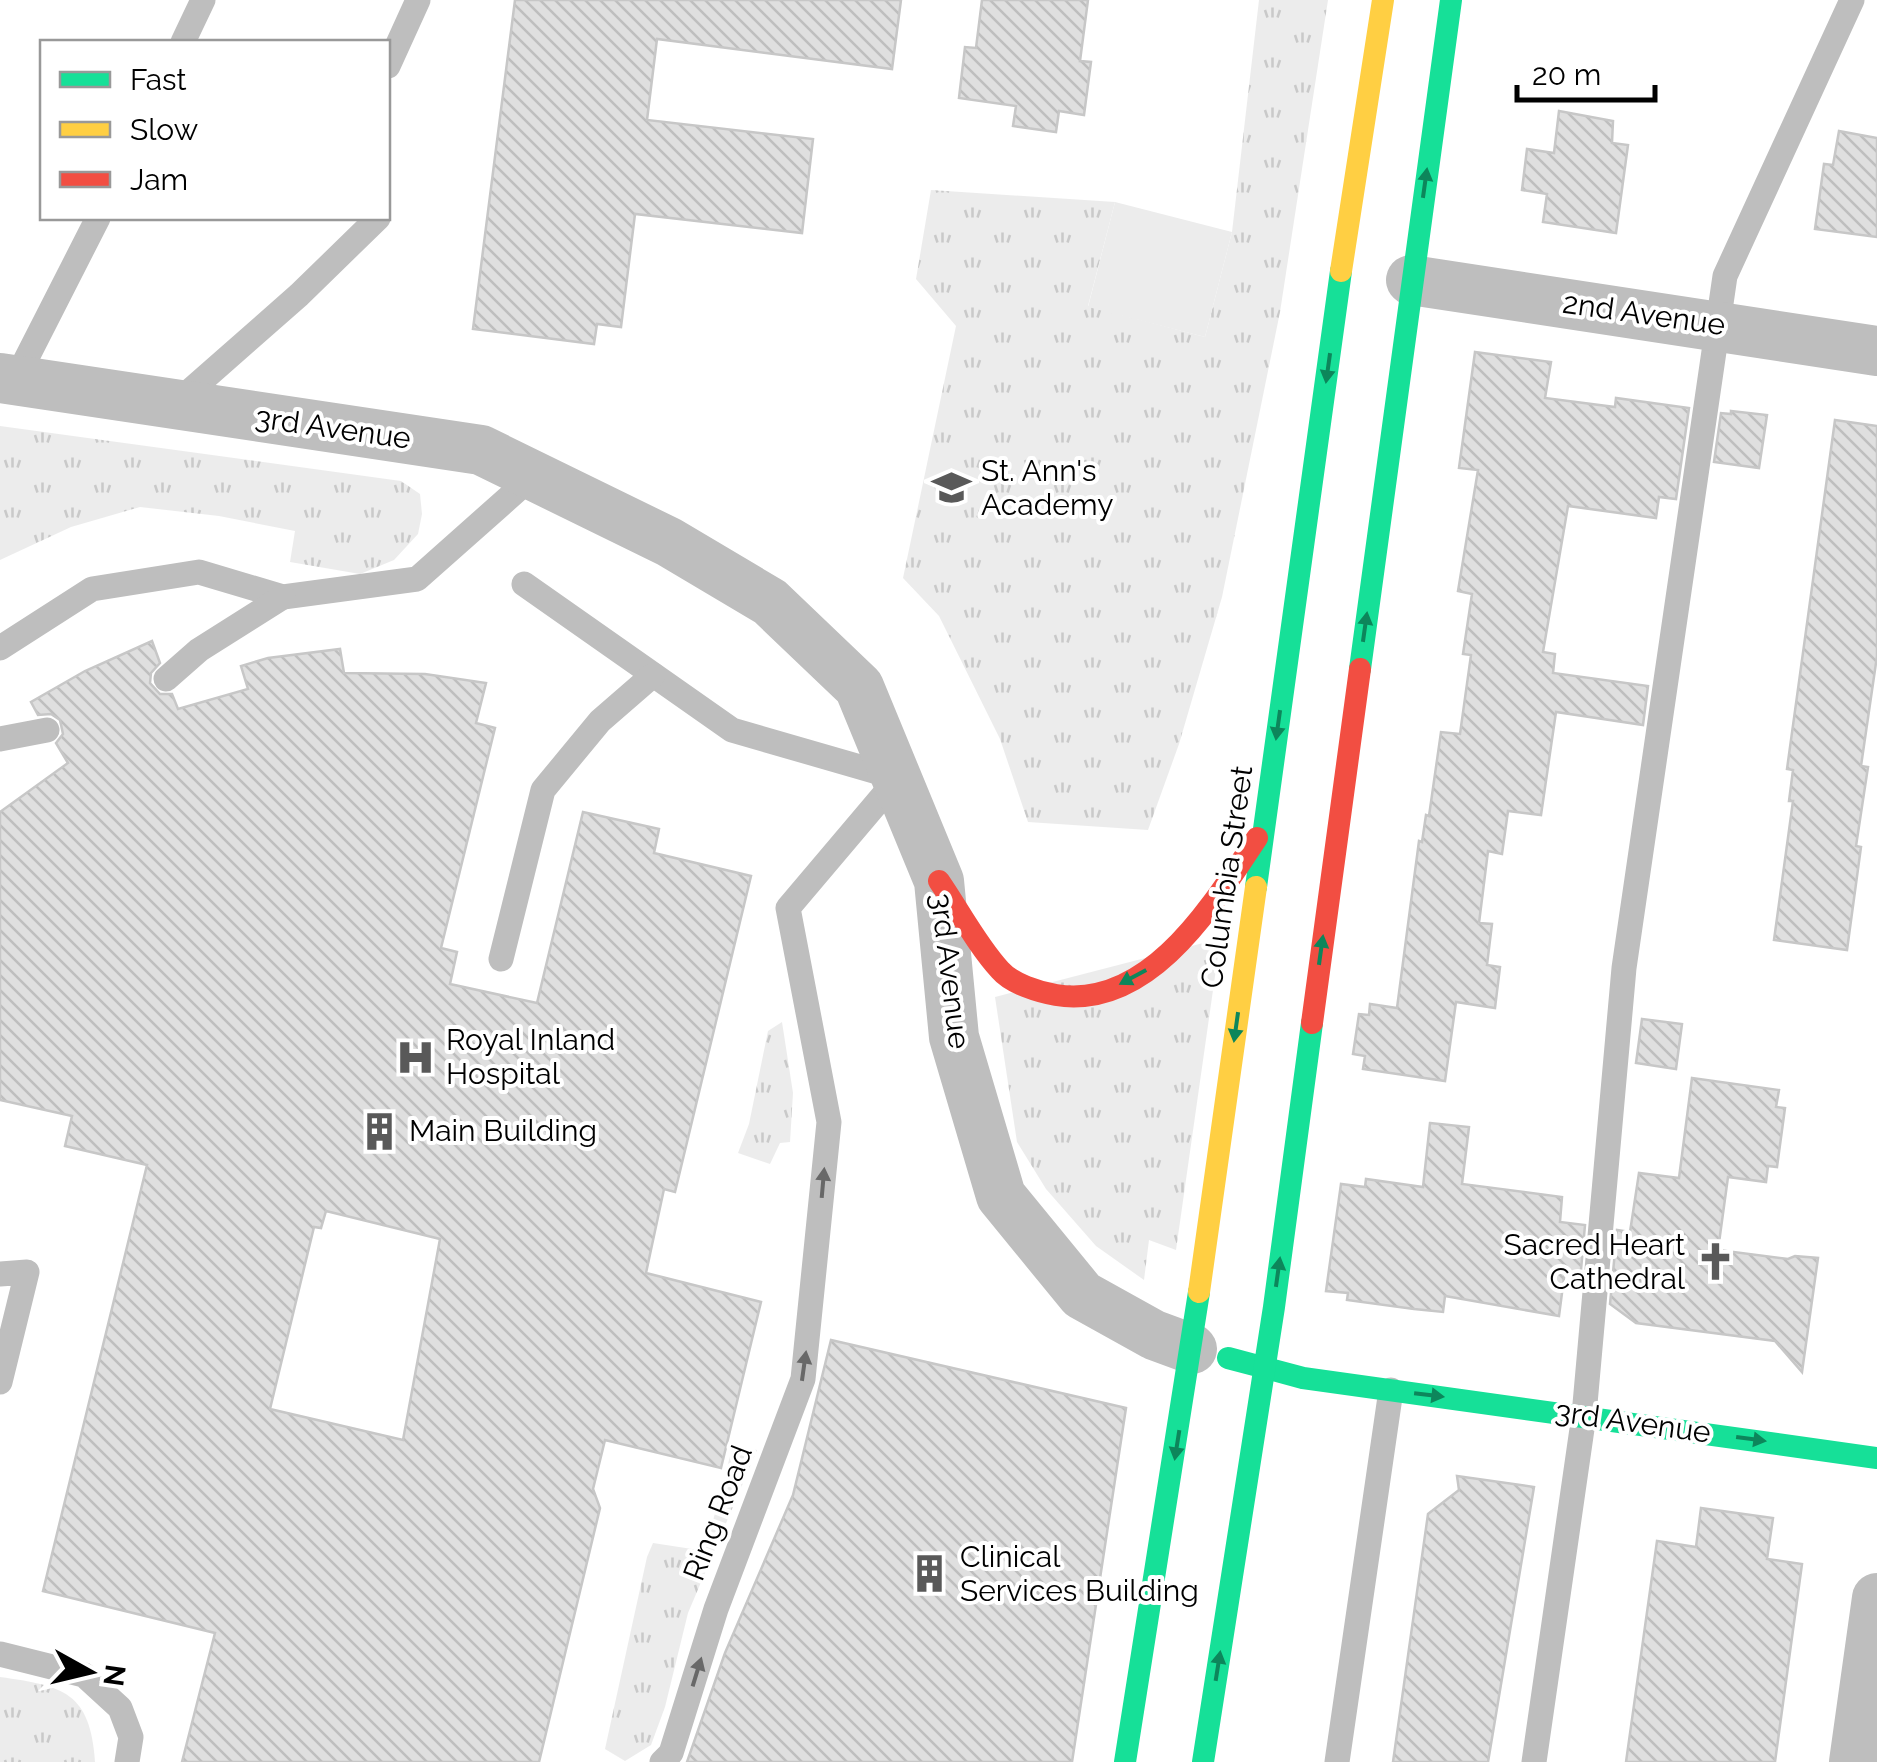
<svg xmlns="http://www.w3.org/2000/svg" width="1877" height="1762" font-family="Raleway,sans-serif">
<defs>
<pattern id="grass-tufts" width="24" height="20" patternUnits="userSpaceOnUse" patternTransform="scale(2.5)"><rect width="24" height="20" fill="#ececec"/><path d="M3 7l-1-3M5 7V3M7 7l1-3M15 17l-1-3M17 17v-4M19 17l1-3" fill="none" stroke="#c9c9c9"/></pattern>
<pattern id="building-back-hatch" width="6" height="6" patternUnits="userSpaceOnUse" patternTransform="scale(2.5)"><rect width="6" height="6" fill="#dfdfdf"/><path d="M-1 5l2 2M0 0l6 6M5-1l2 2" fill="none" stroke="#bebebe"/></pattern>
</defs>
<rect width="100%" height="100%" fill="#fff"/>
<g fill="url(#grass-tufts)">
<polygon points="1259,0 1328,0 1280,312 1222,597 1179,744 1148,830 1028,822 1000,739 939,616 903,578 956,326 916,279 931,190 1115,202 1088,306 1205,337 1232,232"/>
<polygon points="0,426 401,481 420,494 422,514 418,534 394,560 360,574 290,562 295,531 219,516 140,507 71,527 0,560"/>
<polygon points="1207,942 1219,948 1176,1250 1149,1240 1144,1280 1096,1246 1046,1189 1017,1142 995,997"/>
<polygon points="782,1022 793,1093 790,1142 780,1143 770,1164 738,1153 749,1124 768,1031"/>
<polygon points="733,1445 757,1450 688,1613 665,1707 651,1745 625,1761 605,1749 647,1557 653,1543 705,1551"/>
<path d="M0,1677C64,1686 90,1692 95,1762H0Z"/>
</g>
<polygon fill="#ececec" points="1115,202 1232,232 1205,337 1088,307"/>
<g fill="url(#building-back-hatch)" stroke="#c7c7c7" stroke-width="2.5" fill-rule="evenodd">
<polygon points="515,0 901,0 892,69 657,39 647,120 813,139 802,233 635,214 621,327 597,324 594,344 473,329"/>
<polygon points="982,0 1088,0 1080,61 1091,62 1084,115 1059,111 1056,132 1013,126 1016,106 959,98 965,47 976,48"/>
<polygon points="1559,111 1613,121 1612,143 1628,145 1616,233 1543,222 1547,194 1522,190 1527,149 1554,153"/>
<polygon points="1839,131 1877,138 1877,237 1815,229 1824,164 1833,165"/>
<polygon points="1475,352 1551,362 1545,398 1615,407 1616,398 1689,408 1676,499 1659,497 1656,518 1568,506 1543,652 1555,654 1553,673 1648,686 1643,725 1556,712 1541,815 1508,811 1502,854 1488,851 1479,923 1492,924 1487,965 1500,967 1495,1008 1456,1002 1445,1081 1363,1069 1365,1056 1353,1054 1359,1014 1369,1015 1370,1004 1397,1008 1419,841 1422,842 1426,815 1429,816 1441,732 1460,734 1471,655 1463,654 1472,594 1458,591 1478,470 1459,468"/>
<polygon points="1731,411 1767,415 1759,468 1714,462 1721,413 1731,414"/>
<polygon points="1835,420 1877,426 1877,656 1861,766 1868,767 1856,846 1861,847 1847,950 1774,940 1793,801 1789,801 1793,770 1787,769"/>
<path d="M152,641L160,663L151,673L150,683L160,694H172L178,709L248,689L241,666L268,658L340,649L344,673L425,674L486,683L476,723L495,728L441,948L457,952L450,984L537,1003L583,812L659,829L654,853L751,876L675,1192L664,1189L646,1273L761,1302L721,1468L605,1440L593,1489L600,1508L539,1762H182L215,1633L43,1591L147,1165L65,1146L72,1116L0,1100V812L68,763L56,743L63,734L60,720L51,714L38,715L31,702L85,671ZM326,1211L440,1239L403,1440L270,1409L314,1227L321,1228Z"/>
<polygon points="1642,1019 1682,1024 1676,1069 1636,1063"/>
<polygon points="1692,1078 1779,1090 1776,1107 1785,1108 1777,1167 1768,1166 1766,1182 1728,1177 1718,1250 1788,1259 1795,1256 1818,1258 1802,1372 1775,1341 1636,1323 1610,1304 1617,1230 1630,1232 1639,1173 1679,1178"/>
<polygon points="1430,1123 1469,1127 1462,1184 1562,1197 1560,1222 1585,1225 1580,1281 1565,1270 1559,1316 1445,1296 1443,1312 1414,1309 1347,1300 1348,1293 1326,1291 1341,1184 1365,1187 1366,1179 1423,1187"/>
<polygon points="831,1340 1126,1408 1072,1762 687,1762 725,1653 793,1495"/>
<polygon points="1457,1476 1534,1487 1488,1762 1393,1762 1428,1514 1459,1490"/>
<polygon points="1701,1508 1773,1518 1767,1559 1802,1564 1775,1762 1626,1762 1657,1541 1696,1547"/>
</g>
<g fill="none" stroke-linecap="round" stroke-linejoin="round">
<g stroke="#bebebe" stroke-width="25">
<polyline points="183,42 203,0"/>
<polyline points="388,66 418,0"/>
<polyline points="15,381 98,218"/>
<polyline points="174,405 299,295 378,218"/>
<polyline points="524,584 732,730 898,778 788,908 829,1122 803,1379 716,1609 671,1753 662,1762"/>
<polyline points="0,648 92,589 199,572 283,597 417,579 533,476"/>
<polyline points="166,679 199,650 283,597"/>
<polyline points="0,739 47,730"/>
<polyline points="501,959 543,790 600,721 653,675"/>
<polyline points="0,1274 27,1272 0,1382"/>
<polyline points="0,1654 84,1675 120,1708 131,1737 127,1762"/>
<polyline points="1337,1762 1391,1390"/>
<polyline points="1534,1762 1584,1415 1624,968 1725,276 1852,0"/>
</g>
<g stroke="#bebebe" stroke-width="50">
<polyline points="1411,280 1877,351"/>
<polyline points="0,378 481,450 669,542 770,602 859,687 939,881 954,1037 1001,1196 1082,1295 1154,1335 1192,1349"/>
<polyline points="1854,1762 1877,1598"/>
</g>
<g stroke="#16e098" stroke-width="22">
<polyline points="1360,669 1451,0"/>
<polyline points="1256,887 1341,271"/>
<polyline points="1228,1358 1303,1378 1877,1458"/>
<polyline points="1125,1762 1199,1292"/>
<polyline points="1203,1762 1274,1307 1312,1023"/>
</g>
<g stroke="#ffcf43" stroke-width="22">
<polyline points="1341,271 1383,0"/>
<polyline points="1199,1292 1256,887"/>
</g>
<g stroke="#f24e42" stroke-width="22">
<path d="M939,881C959,910 977,945 1000,970C1012,984 1039,992 1056,995C1150,1010 1213,904 1257,838"/>
<polyline points="1312,1023 1360,669"/>
</g>
</g>
<defs><path id="oneway-solid" d="M-6-.8H1V-3.2L6.5 0L1 3.2V.8H-6Z" transform="scale(2.5)"/></defs>
<g fill="#0d865b">
<use href="#oneway-solid" transform="translate(1425 183) rotate(-82)"/>
<use href="#oneway-solid" transform="translate(1328 368) rotate(98)"/>
<use href="#oneway-solid" transform="translate(1365 627) rotate(-82)"/>
<use href="#oneway-solid" transform="translate(1278 725) rotate(98)"/>
<use href="#oneway-solid" transform="translate(1321 950) rotate(-82)"/>
<use href="#oneway-solid" transform="translate(1133 977) rotate(152)"/>
<use href="#oneway-solid" transform="translate(1236 1027) rotate(98)"/>
<use href="#oneway-solid" transform="translate(1278 1272) rotate(-82)"/>
<use href="#oneway-solid" transform="translate(1429 1395) rotate(7)"/>
<use href="#oneway-solid" transform="translate(1751 1439) rotate(8)"/>
<use href="#oneway-solid" transform="translate(1177 1445) rotate(99)"/>
<use href="#oneway-solid" transform="translate(1218 1666) rotate(-81)"/>
</g>
<g fill="#686868">
<use href="#oneway-solid" transform="translate(823 1183) rotate(-85)"/>
<use href="#oneway-solid" transform="translate(804 1366) rotate(-82)"/>
<use href="#oneway-solid" transform="translate(697 1672) rotate(-73)"/>
</g>
<defs>
<symbol id="school-bare" viewBox="-9 -9 18 18"><path d="M0-5L7-2L0 1L-7-2ZM-4 1L0 2.5L4 1V4Q0 6-4 4Z" fill="#595959" stroke="#fff" stroke-width="2.5" paint-order="stroke"/></symbol>
<symbol id="hospital-bare" viewBox="-9 -9 18 18"><path d="M-5-5h3v3.5h4V-5h3V5h-3V1.5h-4V5h-3Z" fill="#595959" stroke="#fff" stroke-width="2.5" paint-order="stroke"/></symbol>
<symbol id="building-bare" viewBox="-9 -9 18 18"><path d="M-4-6H4V6H1V3H-1V6H-4ZM-2.5-4.3h1.7v1.8h-1.7ZM.8-4.3h1.7v1.8H.8ZM-2.5-1h1.7V.8h-1.7ZM.8-1h1.7V.8H.8Z" fill="#595959" stroke="#fff" stroke-width="2.5" paint-order="stroke"/></symbol>
<symbol id="church-bare" viewBox="-9 -9 18 18"><path d="M-1.2-6h2.4v3.5h3.3v2.4h-3.3V6h-2.4V-.1h-3.3v-2.4h3.3Z" fill="#595959" stroke="#fff" stroke-width="2.5" paint-order="stroke"/></symbol>
</defs>
<g fill-rule="evenodd">
<use href="#school-bare" x="924" y="460" width="55" height="55"/>
<use href="#hospital-bare" x="388" y="1030" width="55" height="55"/>
<use href="#building-bare" x="352" y="1104" width="55" height="55"/>
<use href="#church-bare" x="1688" y="1234" width="55" height="55"/>
<use href="#building-bare" x="902" y="1546" width="55" height="55"/>
</g>
<g text-anchor="middle" stroke-width="8" stroke-linejoin="round" paint-order="stroke">
<g font-size="30" fill="#000" stroke="#fff">
<text transform="translate(1644 314) rotate(8)" y="10">2nd Avenue</text>
<text transform="translate(333 428) rotate(8)" y="10">3rd Avenue</text>
<text transform="translate(1227 877) rotate(-82)" y="10">Columbia Street</text>
<text transform="translate(950 971) rotate(83)" y="10">3rd Avenue</text>
<text transform="translate(1633 1422) rotate(8)" y="10">3rd Avenue</text>
<text transform="translate(718 1513) rotate(-69)" y="10">Ring Road</text>
</g>
<g font-size="30" fill="#000" stroke="#fff" text-anchor="start">
<text x="981" y="481">St. Ann's<tspan x="981" dy="34">Academy</tspan></text>
<text x="446" y="1050">Royal Inland<tspan x="446" dy="34">Hospital</tspan></text>
<text x="409" y="1141">Main Building</text>
<text x="1685" y="1255" text-anchor="end">Sacred Heart<tspan x="1685" dy="34">Cathedral</tspan></text>
<text x="960" y="1567">Clinical<tspan x="960" dy="34">Services Building</tspan></text>
</g>
</g>
<rect x="40" y="40" width="350" height="180" fill="#ffffff" stroke="#999999" stroke-width="2.5"/>
<rect x="60" y="72" width="50" height="15" fill="#16e098" stroke="#999999" stroke-width="2.5"/>
<text x="130" y="90" font-size="30" fill="#000000">Fast</text>
<rect x="60" y="122" width="50" height="15" fill="#ffcf43" stroke="#999999" stroke-width="2.5"/>
<text x="130" y="140" font-size="30" fill="#000000">Slow</text>
<rect x="60" y="172" width="50" height="15" fill="#f24e42" stroke="#999999" stroke-width="2.5"/>
<text x="130" y="190" font-size="30" fill="#000000">Jam</text>
<g transform="translate(90 1672) rotate(98)" stroke="#ffffff" stroke-width="8" paint-order="stroke">
<path d="M0-8L18 38L0 25L-18 38Z" fill="#000000"/>
<text y="-15" font-size="28" font-weight="bold" text-anchor="middle" fill="#000000">N</text>
</g>
<path d="M1517 85v15h138v-15" fill="none" stroke="#000000" stroke-width="5"/>
<text x="1532" y="85" font-size="30" fill="#000000" stroke="#ffffff" stroke-width="8" paint-order="stroke">20 m</text>
</svg>
